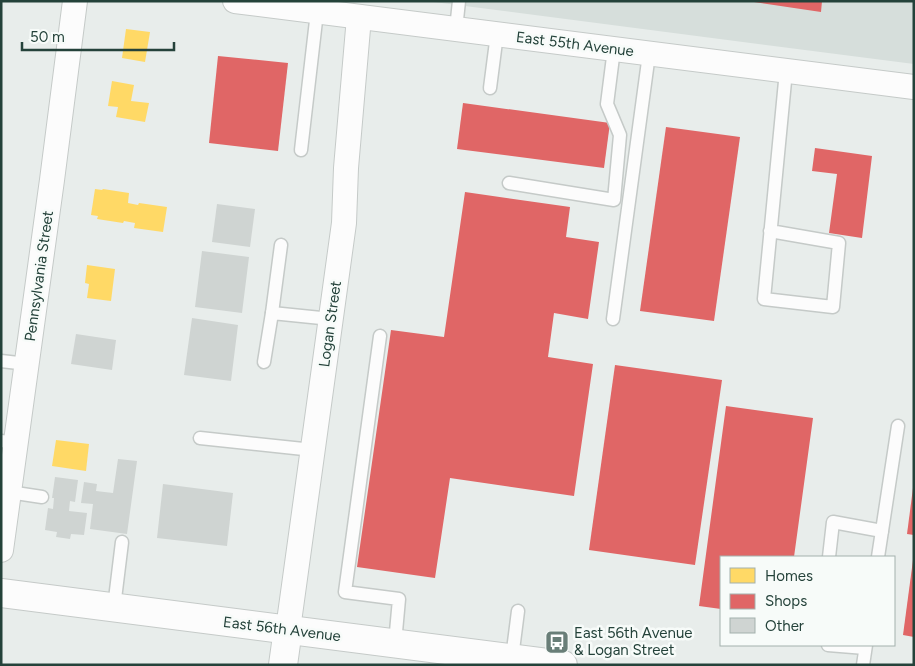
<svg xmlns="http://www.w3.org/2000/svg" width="915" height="666" font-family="Figtree,sans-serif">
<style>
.built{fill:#d6dedb}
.homes{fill:#ffd966}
.shops{fill:#e06666}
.building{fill:#cfd4d2}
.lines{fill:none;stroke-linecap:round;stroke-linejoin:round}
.service-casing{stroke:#c5cac8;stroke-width:15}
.minor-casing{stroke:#c5cac8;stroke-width:26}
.tertiary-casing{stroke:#c5cac8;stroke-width:30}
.service{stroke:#fcfcfc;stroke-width:12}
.minor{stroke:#fcfcfc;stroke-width:24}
.tertiary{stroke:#fcfcfc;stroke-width:28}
.labels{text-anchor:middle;stroke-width:5;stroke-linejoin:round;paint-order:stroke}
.street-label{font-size:15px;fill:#24423a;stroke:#f7fbf9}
.poi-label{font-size:15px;fill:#24423a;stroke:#f7fbf9;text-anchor:start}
</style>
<rect width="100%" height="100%" fill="#e8edeb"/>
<path class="built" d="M426,1H914V64Z"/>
<g class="homes">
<path d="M126,29L150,32L145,62L122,58Z"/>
<path d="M112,81L134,85L131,101L149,103L145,122L116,117L118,107L108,106Z"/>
<path d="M95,189L102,190L103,189L129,193L128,203L138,205L139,203L167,207L163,232L134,228L135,223L124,221L123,223L97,219L98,216L91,215Z"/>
<path d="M87,265L115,269L111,301L87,298L89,284L85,283Z"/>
<path d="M56,440L89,444L86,471L52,466Z"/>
</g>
<g class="shops">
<path d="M754,1H822L821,12L754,2Z"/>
<path d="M218,56L288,63L278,151L209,143Z"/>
<path d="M463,103L610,123L604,168L457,149Z"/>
<path d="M666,127L740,137L714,321L640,311Z"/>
<path d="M815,148L872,156L862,238L829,233L837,174L812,171Z"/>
<path d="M465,192L570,207L566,237L599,242L588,319L554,313L548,357L593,364L574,496L450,478L435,578L357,567L391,330L444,337Z"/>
<path d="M615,365L722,380L695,565L589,550Z"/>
<path d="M726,406L813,418L794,557H721V609L699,606Z"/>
<path d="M913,488H914V535L907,534Z"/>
<path d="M913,560H914V637L903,635Z"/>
</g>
<g class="building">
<path d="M217,204L255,209L250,247L212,242Z"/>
<path d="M202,251L249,257L242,313L195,307Z"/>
<path d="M192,318L238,325L231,381L184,375Z"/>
<path d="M76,334L116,340L112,370L71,364Z"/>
<path d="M118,459L137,461L127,534L90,529L93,504L81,503L84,482L97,484L96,491L113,493Z"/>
<path d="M55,477L78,480L75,502L70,501L69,511L87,513L84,535L71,534L70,539L56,537L57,532L45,530L48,508L53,509L54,498H52Z"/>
<path d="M163,484L233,493L227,546L157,538Z"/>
</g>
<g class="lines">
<g class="service-casing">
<g id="service">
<path d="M456,29L459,1"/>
<path d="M490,88L497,34"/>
<path d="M301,150L317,12"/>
<path d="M509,183L614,200L620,135L607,104L614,49"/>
<path d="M770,231L839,243L833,307L764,299L786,71"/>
<path d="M272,313L281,245"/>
<path d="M613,319L649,54"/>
<path d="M380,336L345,592L399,599L395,643"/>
<path d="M1,361L27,364"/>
<path d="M264,362L272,313L331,319"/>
<path d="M200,438L313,450"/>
<path d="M1,441L16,443"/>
<path d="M9,492L42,497"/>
<path d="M829,557L833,522L882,531"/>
<path d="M878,557L898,426"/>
<path d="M114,607L122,542"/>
<path d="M828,645L865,648"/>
<path d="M512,658L518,611"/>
<path d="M863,665L866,645"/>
</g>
</g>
<g class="minor-casing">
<g id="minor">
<path d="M235,1L914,87"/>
<path d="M1,550L52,180L75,1"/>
<path d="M288,629L344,223L346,168L359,17"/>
</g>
</g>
<g class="tertiary-casing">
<g id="tertiary">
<path d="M1,593L563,665"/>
<path d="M283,665L288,629"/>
</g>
</g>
<use href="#service" class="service"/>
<use href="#minor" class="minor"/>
<use href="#tertiary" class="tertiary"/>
</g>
<defs>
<g id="bus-square" transform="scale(1.25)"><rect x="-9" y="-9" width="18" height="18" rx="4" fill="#697e78" stroke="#f7fbf9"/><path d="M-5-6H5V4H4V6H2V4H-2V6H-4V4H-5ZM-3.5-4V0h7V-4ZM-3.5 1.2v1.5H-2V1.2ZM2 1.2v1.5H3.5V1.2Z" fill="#fff"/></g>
</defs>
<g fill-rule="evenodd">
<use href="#bus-square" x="557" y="642"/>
</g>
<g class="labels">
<g class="street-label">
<text transform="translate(575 44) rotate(7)" y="5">East 55th Avenue</text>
<text transform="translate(39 276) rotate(-82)" y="5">Pennsylvania Street</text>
<text transform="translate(330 324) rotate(-82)" y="5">Logan Street</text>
<text transform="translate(282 629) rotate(7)" y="5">East 56th Avenue</text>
</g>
<g class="poi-label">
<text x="574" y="638">East 56th Avenue<tspan x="574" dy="17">&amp; Logan Street</tspan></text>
</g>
</g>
<rect width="915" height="666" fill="none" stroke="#24423a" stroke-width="5"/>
<rect x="720" y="556" width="175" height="90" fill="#f7fbf9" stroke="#a3b1ad"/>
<rect x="730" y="568" width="25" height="15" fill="#ffd966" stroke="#a3b1ad"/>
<text x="765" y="581" font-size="15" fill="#24423a">Homes</text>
<rect x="730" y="594" width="25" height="15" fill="#e06666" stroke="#a3b1ad"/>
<text x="765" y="606" font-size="15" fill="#24423a">Shops</text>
<rect x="730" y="618" width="25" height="15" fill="#cfd4d2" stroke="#a3b1ad"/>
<text x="765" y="631" font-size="15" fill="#24423a">Other</text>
<path d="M22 42v8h152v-8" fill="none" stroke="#24423a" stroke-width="2.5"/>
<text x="30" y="42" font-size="15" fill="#24423a" stroke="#f7fbf9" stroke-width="4" paint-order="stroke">50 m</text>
</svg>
